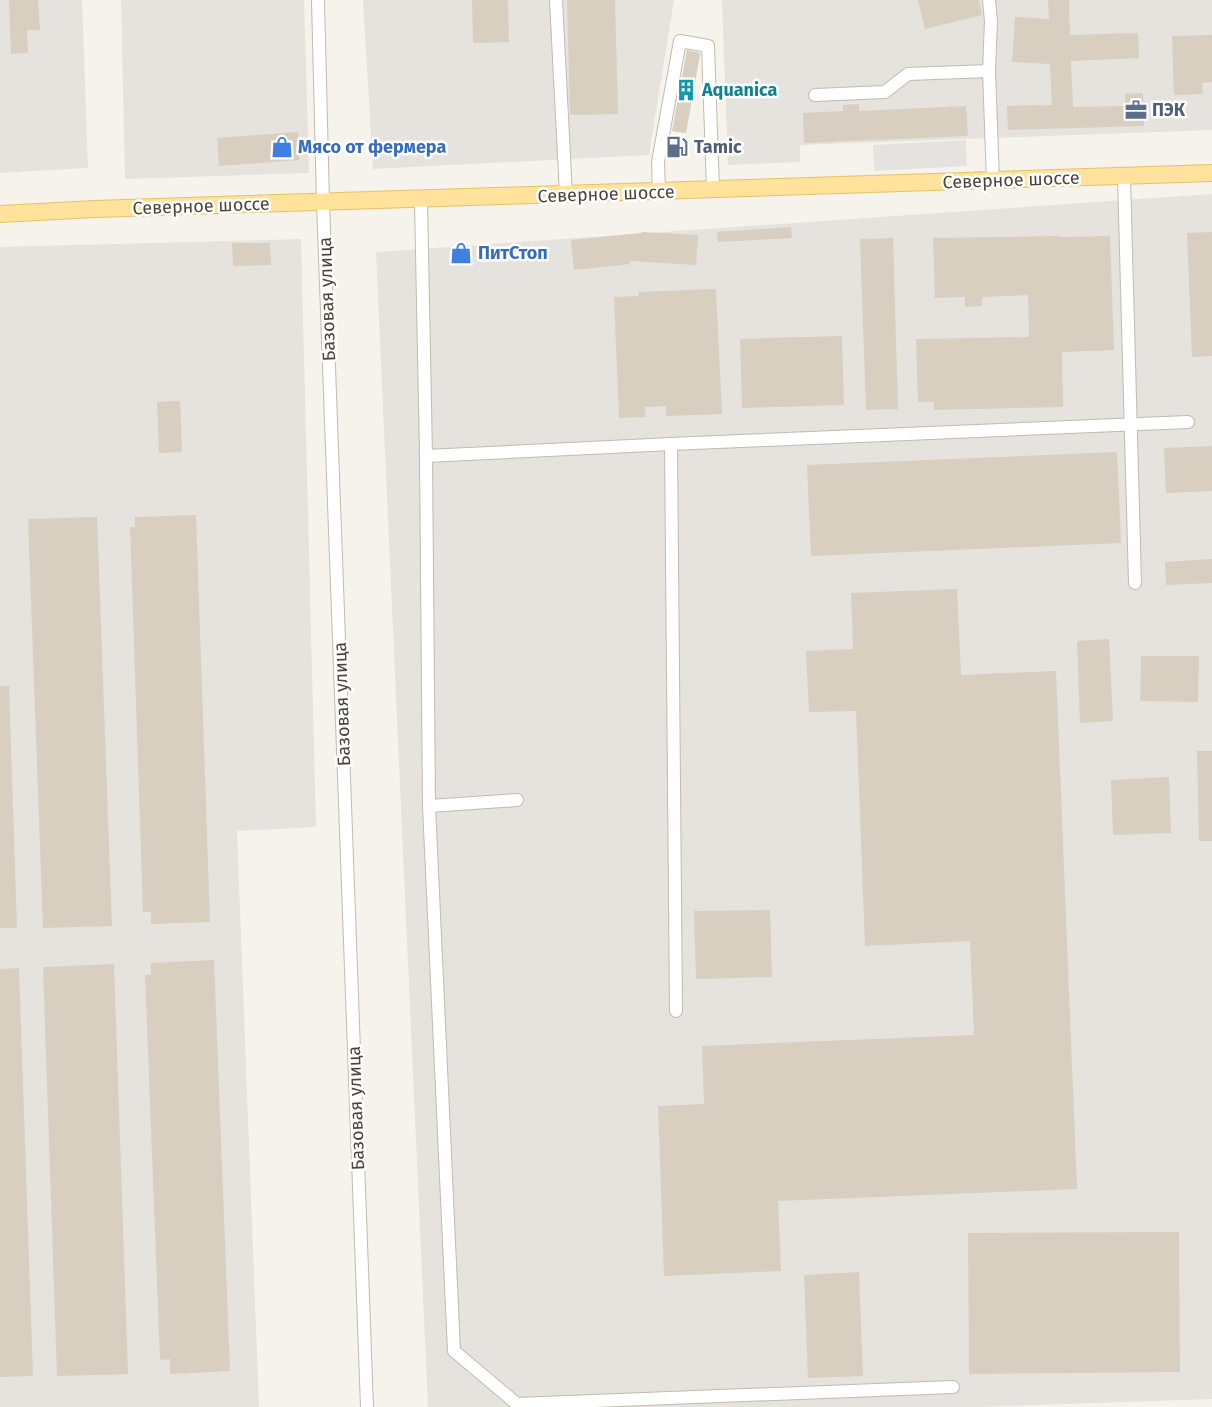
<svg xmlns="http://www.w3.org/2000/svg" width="1212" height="1407" font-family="'Fira Sans',sans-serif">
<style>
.industrial{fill:#e6e2dd}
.parking{fill:#e5e3e0}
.building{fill:#d8cfc1}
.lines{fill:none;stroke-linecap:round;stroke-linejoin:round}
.minor-casing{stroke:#c2bbae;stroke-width:14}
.major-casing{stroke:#e6c16a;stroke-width:18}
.minor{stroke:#fff;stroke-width:12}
.major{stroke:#ffe39c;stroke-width:16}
.labels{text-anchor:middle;stroke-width:5;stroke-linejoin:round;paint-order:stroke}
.culture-label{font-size:18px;font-weight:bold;fill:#0d838f;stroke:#fff;text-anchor:start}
.service-label{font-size:18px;font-weight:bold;fill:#4e5e75;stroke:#fff;text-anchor:start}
.shop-label{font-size:18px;font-weight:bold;fill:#366cbe;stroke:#fff;text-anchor:start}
.street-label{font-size:18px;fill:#4b4439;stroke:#fff}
</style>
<rect width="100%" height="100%" fill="#f6f3ec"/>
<g class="industrial">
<path d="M0,0H82L88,168L0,173Z"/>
<path d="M121,0H304L309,173L125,179Z"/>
<path d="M363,0H674L649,155L373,169Z"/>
<path d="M722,0H1212V130L800,145V162L728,165Z"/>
<path d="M1212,194V1399L977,1407H428L376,252Z"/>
<path d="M301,239L316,827L237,831L259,1407H0V247Z"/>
</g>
<path class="parking" d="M966,140L967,166L874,171L873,145Z"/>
<g class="building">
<path d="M9,0H38L40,30H27L28,53L11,54Z"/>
<path d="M472,0H508L509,42L473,43Z"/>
<path d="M567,0H615L618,114L570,115Z"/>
<path d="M918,0H979L982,15L925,29Z"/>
<path d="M1048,0H1069L1070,35L1138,33L1139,58L1071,61L1073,107L1125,106V94L1143,93L1144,126L1008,130L1007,106L1052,105L1050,64L1012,62L1015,17L1049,19Z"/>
<path d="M1212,35V82L1202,83L1203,94L1174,95L1172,36Z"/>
<path d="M687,50L700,53V55L686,133L672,131Z"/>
<path d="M859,104V111L966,106L968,136L804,143L803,113L843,111V105Z"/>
<path d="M298,132L299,160L219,166L217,138Z"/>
<path d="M791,227L792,238L718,242L717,232Z"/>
<path d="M642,232L698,235L696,265L630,261V264L574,270L571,240L641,233Z"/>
<path d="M1212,232V356L1192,357L1187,233Z"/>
<path d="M1059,236V237L1110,236L1114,350L1062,352L1063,407L934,410V402H918L916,339L1029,337L1028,295L982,297V306L965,307V297L935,298L933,238Z"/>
<path d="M893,238L898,409L866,410L860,239Z"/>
<path d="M232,243H270L271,265L233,266Z"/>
<path d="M716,289L722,414L666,416V406L645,407L646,417L619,418L614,297L639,296L638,292Z"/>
<path d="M842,336L844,405L742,408L740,339Z"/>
<path d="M180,401L182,452L159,453L157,402Z"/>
<path d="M1212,446V491L1166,493L1164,448Z"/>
<path d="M1117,452L1121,543L811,556L807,465Z"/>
<path d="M196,515L210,922L151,924V912H143L130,527H135V517Z"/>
<path d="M97,517L112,926L43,928L28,519Z"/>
<path d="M1212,559V583L1166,585L1165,562Z"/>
<path d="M957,589L961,675L1056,671L1077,1189L778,1201L781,1271L664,1276L658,1106L704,1104L702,1046L974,1035L970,941L865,946L856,711L809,712L806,651L853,649L851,593Z"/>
<path d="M1109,639L1113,721L1080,723L1077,641Z"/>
<path d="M1141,656H1199L1198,702L1140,701Z"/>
<path d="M0,686H9L17,928H0Z"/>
<path d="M1197,751H1212V841H1199Z"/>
<path d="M1169,777L1171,833L1113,835L1111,780Z"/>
<path d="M770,910L772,977L696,979L694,911Z"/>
<path d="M214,960L230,1371L170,1374V1359L160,1360L145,975H151V963Z"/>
<path d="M114,964L128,1374L57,1376L43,967Z"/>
<path d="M19,968L33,1376L0,1377V969Z"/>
<path d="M1179,1232L1180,1372L969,1374L968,1233Z"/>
<path d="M859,1272L863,1376L808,1378L804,1275Z"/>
</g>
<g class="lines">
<g class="minor-casing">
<g id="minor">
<path d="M318,0L323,202L367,1407"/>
<path d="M556,0L566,195"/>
<path d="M989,71L991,21L989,0"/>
<path d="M815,95L885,92L908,74L989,71L993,181"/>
<path d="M1124,177L1135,583"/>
<path d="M659,192L658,162L680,41L708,46L713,190"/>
<path d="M421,200L426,456L429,806L454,1351L517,1404L953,1387"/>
<path d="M671,444L676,1011"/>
<path d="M426,456L671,444L1188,422"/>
<path d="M429,806L517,800"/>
</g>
</g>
<g class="major-casing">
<path id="major" d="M0,214L95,209L1212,173"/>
</g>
<use href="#minor" class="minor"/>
<use href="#major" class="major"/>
</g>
<defs>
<g id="building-bare" transform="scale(1.725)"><path d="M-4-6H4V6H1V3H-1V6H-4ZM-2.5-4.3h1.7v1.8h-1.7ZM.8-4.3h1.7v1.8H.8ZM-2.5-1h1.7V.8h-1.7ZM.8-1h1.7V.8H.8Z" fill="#0f9aa8" stroke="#fff" stroke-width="2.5" paint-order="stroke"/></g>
<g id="office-bare" transform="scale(1.725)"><path d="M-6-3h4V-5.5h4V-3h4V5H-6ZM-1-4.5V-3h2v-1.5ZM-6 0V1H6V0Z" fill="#5c6f8a" stroke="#fff" stroke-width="2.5" paint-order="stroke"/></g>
<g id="shop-bare" transform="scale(1.725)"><path d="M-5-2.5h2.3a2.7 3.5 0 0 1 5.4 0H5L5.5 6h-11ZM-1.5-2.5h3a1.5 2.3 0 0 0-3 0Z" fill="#3f7fe0" stroke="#fff" stroke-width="2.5" paint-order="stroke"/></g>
<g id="fuel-bare" transform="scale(1.725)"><path d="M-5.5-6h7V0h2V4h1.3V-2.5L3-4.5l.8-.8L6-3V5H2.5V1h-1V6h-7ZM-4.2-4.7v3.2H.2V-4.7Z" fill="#5c6f8a" stroke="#fff" stroke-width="2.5" paint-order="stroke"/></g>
</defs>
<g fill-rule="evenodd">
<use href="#building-bare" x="686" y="90"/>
<use href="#office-bare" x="1136" y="110"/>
<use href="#shop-bare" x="282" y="147"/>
<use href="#fuel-bare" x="677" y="147"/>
<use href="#shop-bare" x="461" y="253"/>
</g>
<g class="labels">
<g class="culture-label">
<text x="702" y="96">Aquanica</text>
</g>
<g class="service-label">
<text x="1152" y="116">ПЭК</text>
<text x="694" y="153">Tamic</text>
</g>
<g class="shop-label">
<text x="298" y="153">Мясо от фермера</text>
<text x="478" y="259">ПитСтоп</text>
</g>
<g class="street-label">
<text transform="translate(1011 180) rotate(-2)" y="6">Северное шоссе</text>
<text transform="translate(606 194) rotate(-2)" y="6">Северное шоссе</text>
<text transform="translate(201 206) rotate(-2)" y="6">Северное шоссе</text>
<text transform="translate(327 299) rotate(-92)" y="6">Базовая улица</text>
<text transform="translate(342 704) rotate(-92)" y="6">Базовая улица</text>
<text transform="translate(356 1108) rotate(-92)" y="6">Базовая улица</text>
</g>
</g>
</svg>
